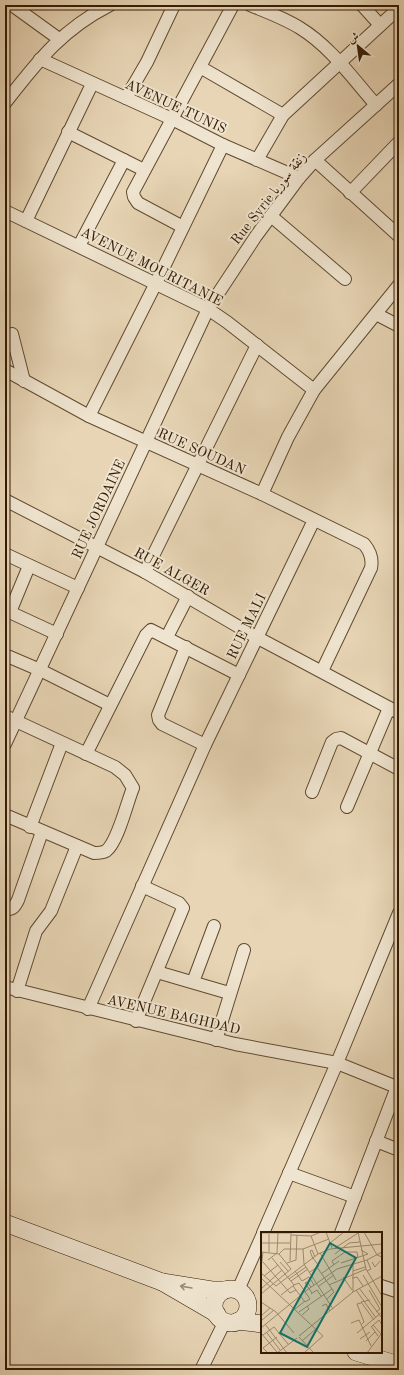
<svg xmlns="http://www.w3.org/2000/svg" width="404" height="1375" font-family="'Old Standard TT',Amiri,serif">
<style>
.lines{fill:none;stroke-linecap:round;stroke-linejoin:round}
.minor-casing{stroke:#614a30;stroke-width:14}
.secondary-casing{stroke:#341b04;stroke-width:18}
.minor{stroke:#efe4cf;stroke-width:12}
.secondary{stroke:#efe4cf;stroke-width:17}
.oneway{stroke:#9b8a74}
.labels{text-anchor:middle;stroke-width:4;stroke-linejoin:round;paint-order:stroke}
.street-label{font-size:14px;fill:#341b04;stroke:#efe4cf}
.inset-road{fill:none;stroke:#9f8b6e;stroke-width:1}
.view{fill:#0f766e;fill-opacity:0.15;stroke:#0f766e;stroke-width:2}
.inset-edge{fill:none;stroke:#341b04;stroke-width:2}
</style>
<rect width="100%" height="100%" fill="#e7d5b5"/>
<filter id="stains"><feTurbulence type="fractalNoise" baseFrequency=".005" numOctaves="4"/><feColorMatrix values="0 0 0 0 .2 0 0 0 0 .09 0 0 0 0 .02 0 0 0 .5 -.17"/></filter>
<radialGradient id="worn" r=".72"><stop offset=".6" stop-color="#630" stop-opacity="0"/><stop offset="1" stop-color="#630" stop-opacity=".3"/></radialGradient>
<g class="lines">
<g class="minor-casing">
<g id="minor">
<path d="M12,5L59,39"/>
<path d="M250,5C267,12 284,18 300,28C331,47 353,79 376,105"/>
<path d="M362,5L380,25"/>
<path d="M40,59L172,119L223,145L299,178"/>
<path d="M200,67L283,115"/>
<path d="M126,98L147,62L174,5"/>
<path d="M5,103C38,61 61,30 110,5"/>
<path d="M68,132L144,170"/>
<path d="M257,160L283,115L399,8"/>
<path d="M315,160L399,236"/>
<path d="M350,193L399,142"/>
<path d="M5,211L208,309L227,322L314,390"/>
<path d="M271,216L345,279"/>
<path d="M26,221L92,84"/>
<path d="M183,227L138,203L134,197L133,192L233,5"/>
<path d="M79,246L124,160"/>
<path d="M376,314L399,326"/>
<path d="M12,334L24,381"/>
<path d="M5,370L89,416L262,494L364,544C370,551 373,558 371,568L322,671"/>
<path d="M89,416L156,283L223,145"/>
<path d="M262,494L288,437L314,390L399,285"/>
<path d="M5,500L145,572L258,638L399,713"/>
<path d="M5,554L78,588"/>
<path d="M145,572L257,345"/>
<path d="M5,610L57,634"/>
<path d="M10,612L29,566"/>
<path d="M167,637L188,596"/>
<path d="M186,647L158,715L159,720L162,724L205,745"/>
<path d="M5,655L40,670L110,705"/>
<path d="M5,716L115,767L125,775L133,788C127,802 118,842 106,851C102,853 98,853 94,853L5,815"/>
<path d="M5,744L208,309L256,236L299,178L315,160L399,84"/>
<path d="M86,754L146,635L151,630L239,675"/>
<path d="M312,792L332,742L336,739L341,738L399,769"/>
<path d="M347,807L389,708"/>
<path d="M30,827L62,743"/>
<path d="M5,909C13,910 15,906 18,900L42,832"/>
<path d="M157,972L229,993"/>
<path d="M193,982L214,926"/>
<path d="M5,987L235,1044L337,1063L399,1088"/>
<path d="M17,991L36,931L51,911L77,846"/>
<path d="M88,1009L205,745L314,520"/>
<path d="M136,1021L183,908L179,903L142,886"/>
<path d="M216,1040L244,950"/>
<path d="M376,1141L399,1150"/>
<path d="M289,1173L355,1197"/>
<path d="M263,1233L337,1063L399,913"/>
<path d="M341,1233L397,1087"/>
<path d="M381,1286L399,1292"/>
<path d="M238,1290L262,1236"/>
<path d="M201,1370L225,1321"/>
</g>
</g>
<g class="secondary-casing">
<g id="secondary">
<path d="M5,1223L162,1282"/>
<circle cx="231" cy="1306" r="17"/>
<path d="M217,1314L162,1282L212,1290H225"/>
<path d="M238,1321L262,1324"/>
<path d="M356,1352L399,1365"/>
</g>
</g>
<use href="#minor" class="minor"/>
<use href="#secondary" class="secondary"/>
</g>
<defs><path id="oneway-shaft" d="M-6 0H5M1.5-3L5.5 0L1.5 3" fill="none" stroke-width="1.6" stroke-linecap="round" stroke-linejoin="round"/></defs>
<use class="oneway" href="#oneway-shaft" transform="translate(186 1287) rotate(-170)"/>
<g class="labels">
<g class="street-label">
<text transform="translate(176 106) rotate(25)" y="5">AVENUE TUNIS</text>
<text transform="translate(268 198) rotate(-52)" y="5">Rue Syrie زنقة سوريا</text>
<text transform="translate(152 266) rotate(27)" y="5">AVENUE MOURITANIE</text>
<text transform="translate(202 451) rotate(24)" y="5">RUE SOUDAN</text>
<text transform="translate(98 509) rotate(-65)" y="5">RUE JORDAINE</text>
<text transform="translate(172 571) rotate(29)" y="5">RUE ALGER</text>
<text transform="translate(246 626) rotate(-64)" y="5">RUE MALI</text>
<text transform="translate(174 1014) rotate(13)" y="5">AVENUE BAGHDAD</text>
</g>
</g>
<g transform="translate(261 1232)">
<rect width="121" height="121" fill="#e7d5b5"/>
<path class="inset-road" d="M65,0L71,16M97,0L105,37L121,64M103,0L116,23L121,25M0,1H31M8,2V20M30,3L50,4L60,0M50,4L57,22M0,11H29M69,11L83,0M74,16L97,1M42,17L43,32L72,77M0,20L18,22L23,17H42L68,7M59,21L75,48M18,22L30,37M74,22L88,11L99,10M11,26L33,53L38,51L49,67L44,70L32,54M52,27L49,19L51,18L54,25M7,28L16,21L17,1M29,29L30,2M2,30L29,61L35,58M19,30L27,39M111,30L114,35L119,29M26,31L35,28L36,3M80,31L107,22L100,18M73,33L71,29L84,20H96L97,26M56,35L73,60L66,67M0,37L2,20M34,39L41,49L48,45L53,53M92,39L104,35M106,39L110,37L106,28M49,40L58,34L52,26M0,41L15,54L57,22L69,17L121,12M60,42L78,29M102,43L121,75M3,44L17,33M82,45L91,58M0,46L62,104L44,120M91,46L96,45L102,54M28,47L45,35M30,49L47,37M68,53L105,37M58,54L73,43M50,55L46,50L44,51L51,61M98,56L121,86M0,57L21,38M95,58L115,86M108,58L119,77L115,80M92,60V31M0,62L30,37M50,62L56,58L60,64M20,63L33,53M39,63L76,37L106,28L121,20M109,68L100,70L113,88M0,70L15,80L33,101M100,71L96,72L103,90L101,92M61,74L65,72L69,79M34,77L44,69M38,80L71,57M41,83L48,77L46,74M0,84L9,76M1,88L13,78M90,91L98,88L110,114M4,92L26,121M112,93L120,102M110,94L117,104M110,95L118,88L121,93M0,96L39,64M0,101L16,120M6,101L19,118M96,101L121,80M2,103L13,95L27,112M38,104L92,60L121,44M38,105L53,121M99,107L109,100M41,109L56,96M105,109L114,100M7,121L2,116L16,105M16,121L36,106M106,121L121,101"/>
<path class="view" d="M69,11L95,26L46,115L19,101Z"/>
<rect width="121" height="121" class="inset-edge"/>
</g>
<rect width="404" height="1375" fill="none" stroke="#e7d5b5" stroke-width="20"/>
<rect x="6" y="6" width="392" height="1363" fill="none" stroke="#341b04" stroke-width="2"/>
<rect x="10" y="10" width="384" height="1355" fill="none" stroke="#341b04"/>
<g transform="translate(358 46) rotate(331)" stroke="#efe4cf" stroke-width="3" paint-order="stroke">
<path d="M0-3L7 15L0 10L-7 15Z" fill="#341b04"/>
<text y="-6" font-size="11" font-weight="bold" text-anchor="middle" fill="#341b04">ش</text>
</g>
<rect width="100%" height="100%" filter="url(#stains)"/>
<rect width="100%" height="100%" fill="url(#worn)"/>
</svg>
